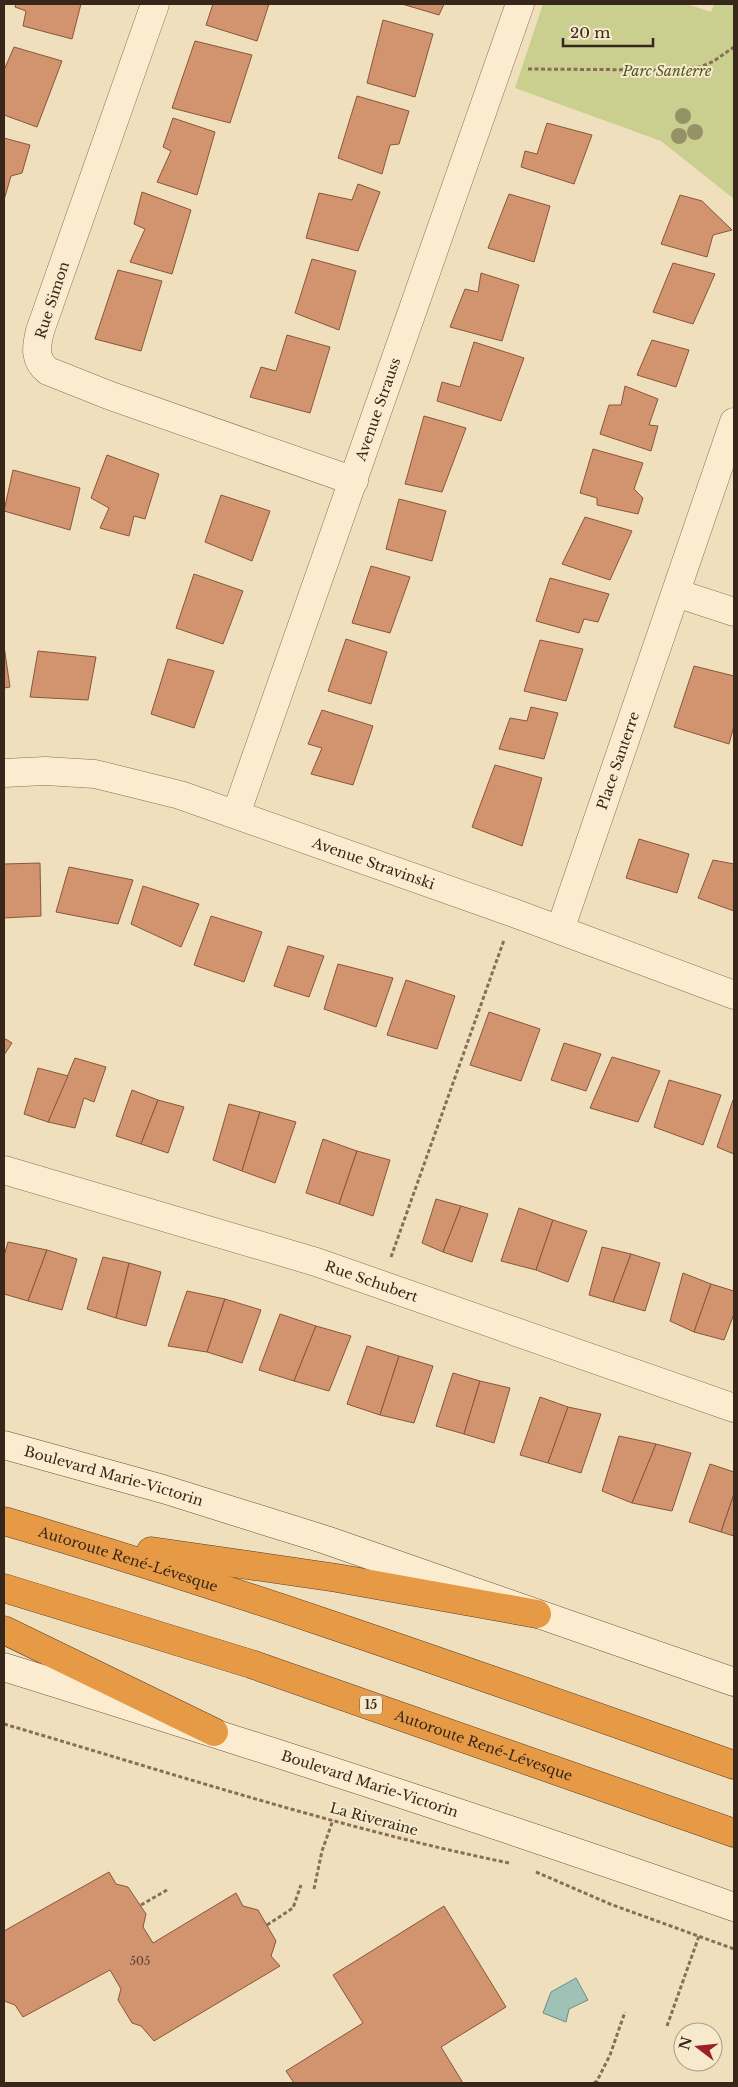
<svg xmlns="http://www.w3.org/2000/svg" width="738" height="2087" font-family="'Libre Baskerville',serif">
<style>
.green{fill:#cacf90}
.water{fill:#a0c1b6;stroke:#678f84}
.building{fill:#d1946f;stroke:#8a5639}
.lines{fill:none;stroke-linecap:round;stroke-linejoin:round}
.minor-casing{stroke:#896e55;stroke-width:29}
.secondary-casing{stroke:#6b4f38;stroke-width:29}
.motorway-casing{stroke:#563d2a;stroke-width:29}
.path{stroke:#896e55;stroke-width:3;stroke-dasharray:4 2.5;stroke-linecap:butt}
.minor{stroke:#fbecd0;stroke-width:28}
.secondary{stroke:#fbecd0;stroke-width:28}
.motorway{stroke:#e79a45;stroke-width:28}
.tree{fill:#959366}
.labels{text-anchor:middle;stroke-width:4;stroke-linejoin:round;paint-order:stroke}
.number-label{font-size:11px;fill:#5e422f}
.shield{fill:#f7e9cc;stroke:#71614f;stroke-width:1}
.shield-label{font-size:12px;font-weight:bold;fill:#37271a}
.park-label{font-size:14px;font-style:italic;fill:#4a5520;stroke:#f7e9cc}
.street-label{font-size:14px;fill:#37271a;stroke:#f7e9cc}
</style>
<rect width="100%" height="100%" fill="#f0dfbc"/>
<path class="green" d="M543,4H687L711,12L714,4H734V199L661,141L515,88Z"/>
<path class="water" d="M576,1978L588,2000L569,2009L566,2022L543,2013L551,1992Z"/>
<g class="building">
<path d="M16,4H81L72,39L23,26L26,11L15,7Z"/>
<path d="M213,4H269L257,41L206,25Z"/>
<path d="M402,4H444L439,15Z"/>
<path d="M383,20L433,34L415,97L367,83Z"/>
<path d="M195,41L252,55L230,123L172,108Z"/>
<path d="M14,47L62,61L37,127L4,115V70Z"/>
<path d="M357,96L409,111L399,144L390,145L382,174L338,158Z"/>
<path d="M173,118L215,132L197,195L157,182L171,151L163,147Z"/>
<path d="M547,123L592,135L574,184L521,167L525,151L537,154Z"/>
<path d="M4,138L30,145L22,173L11,176L4,200Z"/>
<path d="M358,184L380,192L358,251L306,238L319,193L352,200Z"/>
<path d="M142,192L191,210L172,274L130,262L145,229L134,224Z"/>
<path d="M509,194L550,206L534,262L488,248Z"/>
<path d="M680,195L702,201L732,230L713,235L707,257L661,244Z"/>
<path d="M312,259L356,271L339,330L295,313Z"/>
<path d="M673,263L715,274L693,324L653,312Z"/>
<path d="M118,270L162,281L141,351L95,339Z"/>
<path d="M481,273L519,285L502,341L450,327L465,289L478,292Z"/>
<path d="M287,335L330,347L310,413L250,397L261,367L276,371Z"/>
<path d="M652,340L689,350L676,387L637,375Z"/>
<path d="M474,342L524,358L501,421L437,401L442,382L460,387Z"/>
<path d="M625,386L658,399L649,425L658,426L651,451L600,434L609,405H621Z"/>
<path d="M424,416L466,428L442,492L405,484Z"/>
<path d="M593,449L643,463L634,489L643,498L638,514L597,505V498L580,493Z"/>
<path d="M107,455L159,474L145,519L134,516L129,536L100,528L109,508L91,498Z"/>
<path d="M13,470L80,488L70,530L4,511Z"/>
<path d="M221,495L270,511L252,561L205,542Z"/>
<path d="M399,499L446,511L432,561L386,549Z"/>
<path d="M585,517L632,531L610,580L562,564Z"/>
<path d="M371,566L410,577L390,633L352,623Z"/>
<path d="M194,574L243,591L223,644L176,628Z"/>
<path d="M550,578L609,594L598,622L584,619L579,633L536,621Z"/>
<path d="M346,639L387,652L371,704L328,691Z"/>
<path d="M540,640L583,649L566,701L524,691Z"/>
<path d="M4,646L10,687L4,688Z"/>
<path d="M38,651L96,657L88,700L30,697Z"/>
<path d="M168,659L214,671L194,728L151,714Z"/>
<path d="M694,666L734,676V726L729,744L674,727Z"/>
<path d="M531,707L558,713L544,759L499,749L510,718L527,721Z"/>
<path d="M322,710L373,726L353,785L311,774L322,748L308,744Z"/>
<path d="M495,765L542,778L522,846L472,827Z"/>
<path d="M639,839L689,854L677,893L626,878Z"/>
<path d="M713,860L734,864V911L698,898Z"/>
<path d="M40,863L41,916L4,918V864Z"/>
<path d="M69,867L133,880L118,924L56,912Z"/>
<path d="M143,886L199,904L181,947L131,924Z"/>
<path d="M211,916L262,932L244,982L194,965Z"/>
<path d="M288,946L324,956L309,997L274,986Z"/>
<path d="M338,964L393,978L376,1027L324,1009Z"/>
<path d="M406,980L455,996L437,1049L387,1035Z"/>
<path d="M489,1012L540,1029L521,1081L470,1065Z"/>
<path d="M4,1038L12,1043L4,1055Z"/>
<path d="M564,1043L601,1054L586,1091L551,1080Z"/>
<path d="M612,1057L660,1071L638,1122L590,1108Z"/>
<path d="M75,1058L106,1067L94,1102L84,1098L75,1128L48,1122Z"/>
<path d="M38,1068L68,1076L48,1122L24,1114Z"/>
<path d="M669,1080L721,1095L703,1145L654,1127Z"/>
<path d="M132,1090L158,1100L141,1144L116,1136Z"/>
<path d="M158,1100L184,1107L168,1153L141,1144Z"/>
<path d="M733,1100H734V1154L717,1147Z"/>
<path d="M229,1104L260,1112L242,1171L213,1160Z"/>
<path d="M260,1112L296,1122L275,1183L242,1171Z"/>
<path d="M323,1139L357,1151L339,1204L306,1193Z"/>
<path d="M357,1151L390,1160L373,1216L339,1204Z"/>
<path d="M436,1199L461,1206L443,1252L422,1243Z"/>
<path d="M461,1206L488,1214L472,1262L443,1252Z"/>
<path d="M519,1208L553,1220L536,1270L501,1261Z"/>
<path d="M553,1220L587,1231L568,1282L536,1270Z"/>
<path d="M8,1242L47,1250L28,1301L4,1294V1256Z"/>
<path d="M602,1247L631,1254L613,1302L589,1295Z"/>
<path d="M47,1250L77,1259L62,1310L28,1301Z"/>
<path d="M631,1254L660,1263L645,1311L613,1302Z"/>
<path d="M103,1257L129,1263L116,1318L87,1309Z"/>
<path d="M129,1263L161,1272L146,1326L116,1318Z"/>
<path d="M683,1273L711,1284L694,1332L670,1321Z"/>
<path d="M711,1284L734,1291V1314L724,1340L694,1332Z"/>
<path d="M187,1291L225,1299L207,1352L168,1346Z"/>
<path d="M225,1299L261,1310L242,1363L207,1352Z"/>
<path d="M280,1314L316,1326L294,1381L259,1370Z"/>
<path d="M316,1326L351,1336L329,1391L294,1381Z"/>
<path d="M367,1346L399,1356L380,1415L347,1404Z"/>
<path d="M399,1356L433,1366L414,1423L380,1415Z"/>
<path d="M453,1373L480,1381L464,1434L436,1426Z"/>
<path d="M480,1381L510,1388L494,1443L464,1434Z"/>
<path d="M540,1397L568,1407L548,1463L520,1455Z"/>
<path d="M568,1407L601,1414L581,1473L548,1463Z"/>
<path d="M619,1436L656,1444L632,1503L602,1491Z"/>
<path d="M656,1444L691,1453L672,1511L632,1503Z"/>
<path d="M710,1464L734,1472V1494L721,1532L689,1522Z"/>
<path d="M734,1494V1536L721,1532Z"/>
<path d="M109,1872L116,1884L128,1887L146,1914L143,1927L153,1943L236,1893L243,1906L258,1910L276,1941L271,1956L280,1966L154,2041L141,2026L132,2023L118,2000L121,1989L110,1970L23,2017L15,2005L4,2001V1931Z"/>
<path d="M444,1906L506,2007L441,2047L463,2083H294L286,2071L363,2023L333,1975Z"/>
</g>
<g class="lines">
<g class="minor-casing">
<g id="minor">
<path d="M155,4L40,331C36,347 34,360 48,371L111,396L354,481"/>
<path d="M676,593L734,612"/>
<path id="s1" d="M4,773L45,771L95,774L180,795L514,913L734,995"/>
<path id="s2" d="M236,814L520,4"/>
<path id="s3" d="M560,930L734,422"/>
<path id="s4" d="M4,1170L316,1262L734,1408"/>
</g>
</g>
<g class="secondary-casing">
<g id="secondary">
<path id="s5" d="M4,1445L163,1489L326,1540L734,1682"/>
<path id="s6" d="M4,1667C248,1743 493,1822 734,1907"/>
</g>
</g>
<g class="motorway-casing">
<g id="motorway">
<path id="s7" d="M4,1521C250,1593 492,1680 734,1765"/>
<path d="M151,1551L337,1578L537,1614"/>
<path id="s8" d="M4,1588L251,1664L734,1833"/>
<path d="M4,1630L214,1732"/>
</g>
</g>
<g class="path">
<path d="M528,69L662,70L700,67L714,61L734,47"/>
<path d="M391,1257L504,940"/>
<path d="M4,1724C171,1773 338,1828 509,1863"/>
<path d="M536,1872L610,1904L734,1949"/>
<path d="M314,1889L322,1851L333,1820"/>
<path d="M141,1905L167,1890"/>
<path d="M267,1925L293,1908L301,1885"/>
<path d="M667,2026L699,1936"/>
<path d="M594,2083L597,2081L610,2055L625,2012"/>
</g>
<use href="#minor" class="minor"/>
<use href="#secondary" class="secondary"/>
<use href="#motorway" class="motorway"/>
</g>
<g class="tree">
<circle cx="683" cy="116" r="8"/>
<circle cx="695" cy="132" r="8"/>
<circle cx="679" cy="136" r="8"/>
</g>
<g class="labels">
<g class="number-label">
<text x="140" y="1965">505</text>
</g>
<rect class="shield" x="360" y="1695.5" width="22" height="19" rx="4"/>
<g class="shield-label">
<text x="371" y="1709">15</text>
</g>
<g class="park-label">
<text x="667" y="76">Parc Santerre</text>
</g>
<g class="street-label">
<text transform="translate(52 300) rotate(-72)" y="5">Rue Simon</text>
<text dy="5" stroke="none"><textPath href="#s2" startOffset="429">Avenue Strauss</textPath></text>
<text dy="5" stroke="none"><textPath href="#s3" startOffset="179">Place Santerre</textPath></text>
<text dy="5" stroke="none"><textPath href="#s1" startOffset="384">Avenue Stravinski</textPath></text>
<text dy="5" stroke="none"><textPath href="#s4" startOffset="384">Rue Schubert</textPath></text>
<text dy="5" stroke="none"><textPath href="#s5" startOffset="114">Boulevard Marie-Victorin</textPath></text>
<text dy="5" stroke="none"><textPath href="#s7" startOffset="130">Autoroute René-Lévesque</textPath></text>
<text dy="5" stroke="none"><textPath href="#s8" startOffset="505">Autoroute René-Lévesque</textPath></text>
<text dy="5" stroke="none"><textPath href="#s6" startOffset="384">Boulevard Marie-Victorin</textPath></text>
<text transform="translate(374 1819) rotate(15)" y="5">La Riveraine</text>
</g>
</g>
<rect width="738" height="2087" fill="none" stroke="#37271a" stroke-width="10"/>
<g transform="translate(698 2047) rotate(286)"><circle r="24" fill="#f7e9cc" stroke="#aa9b85"/>
<path d="M0-4L9 19L0 12L-9 19Z" fill="#9c2126"/>
<text y="-8" font-size="14" font-weight="bold" text-anchor="middle" fill="#37271a">N</text>
</g>
<path d="M563 38v8h90v-8" fill="none" stroke="#37271a" stroke-width="2.5"/>
<text x="570" y="38" font-size="15" fill="#37271a" stroke="#f7e9cc" stroke-width="4" paint-order="stroke">20 m</text>
</svg>
